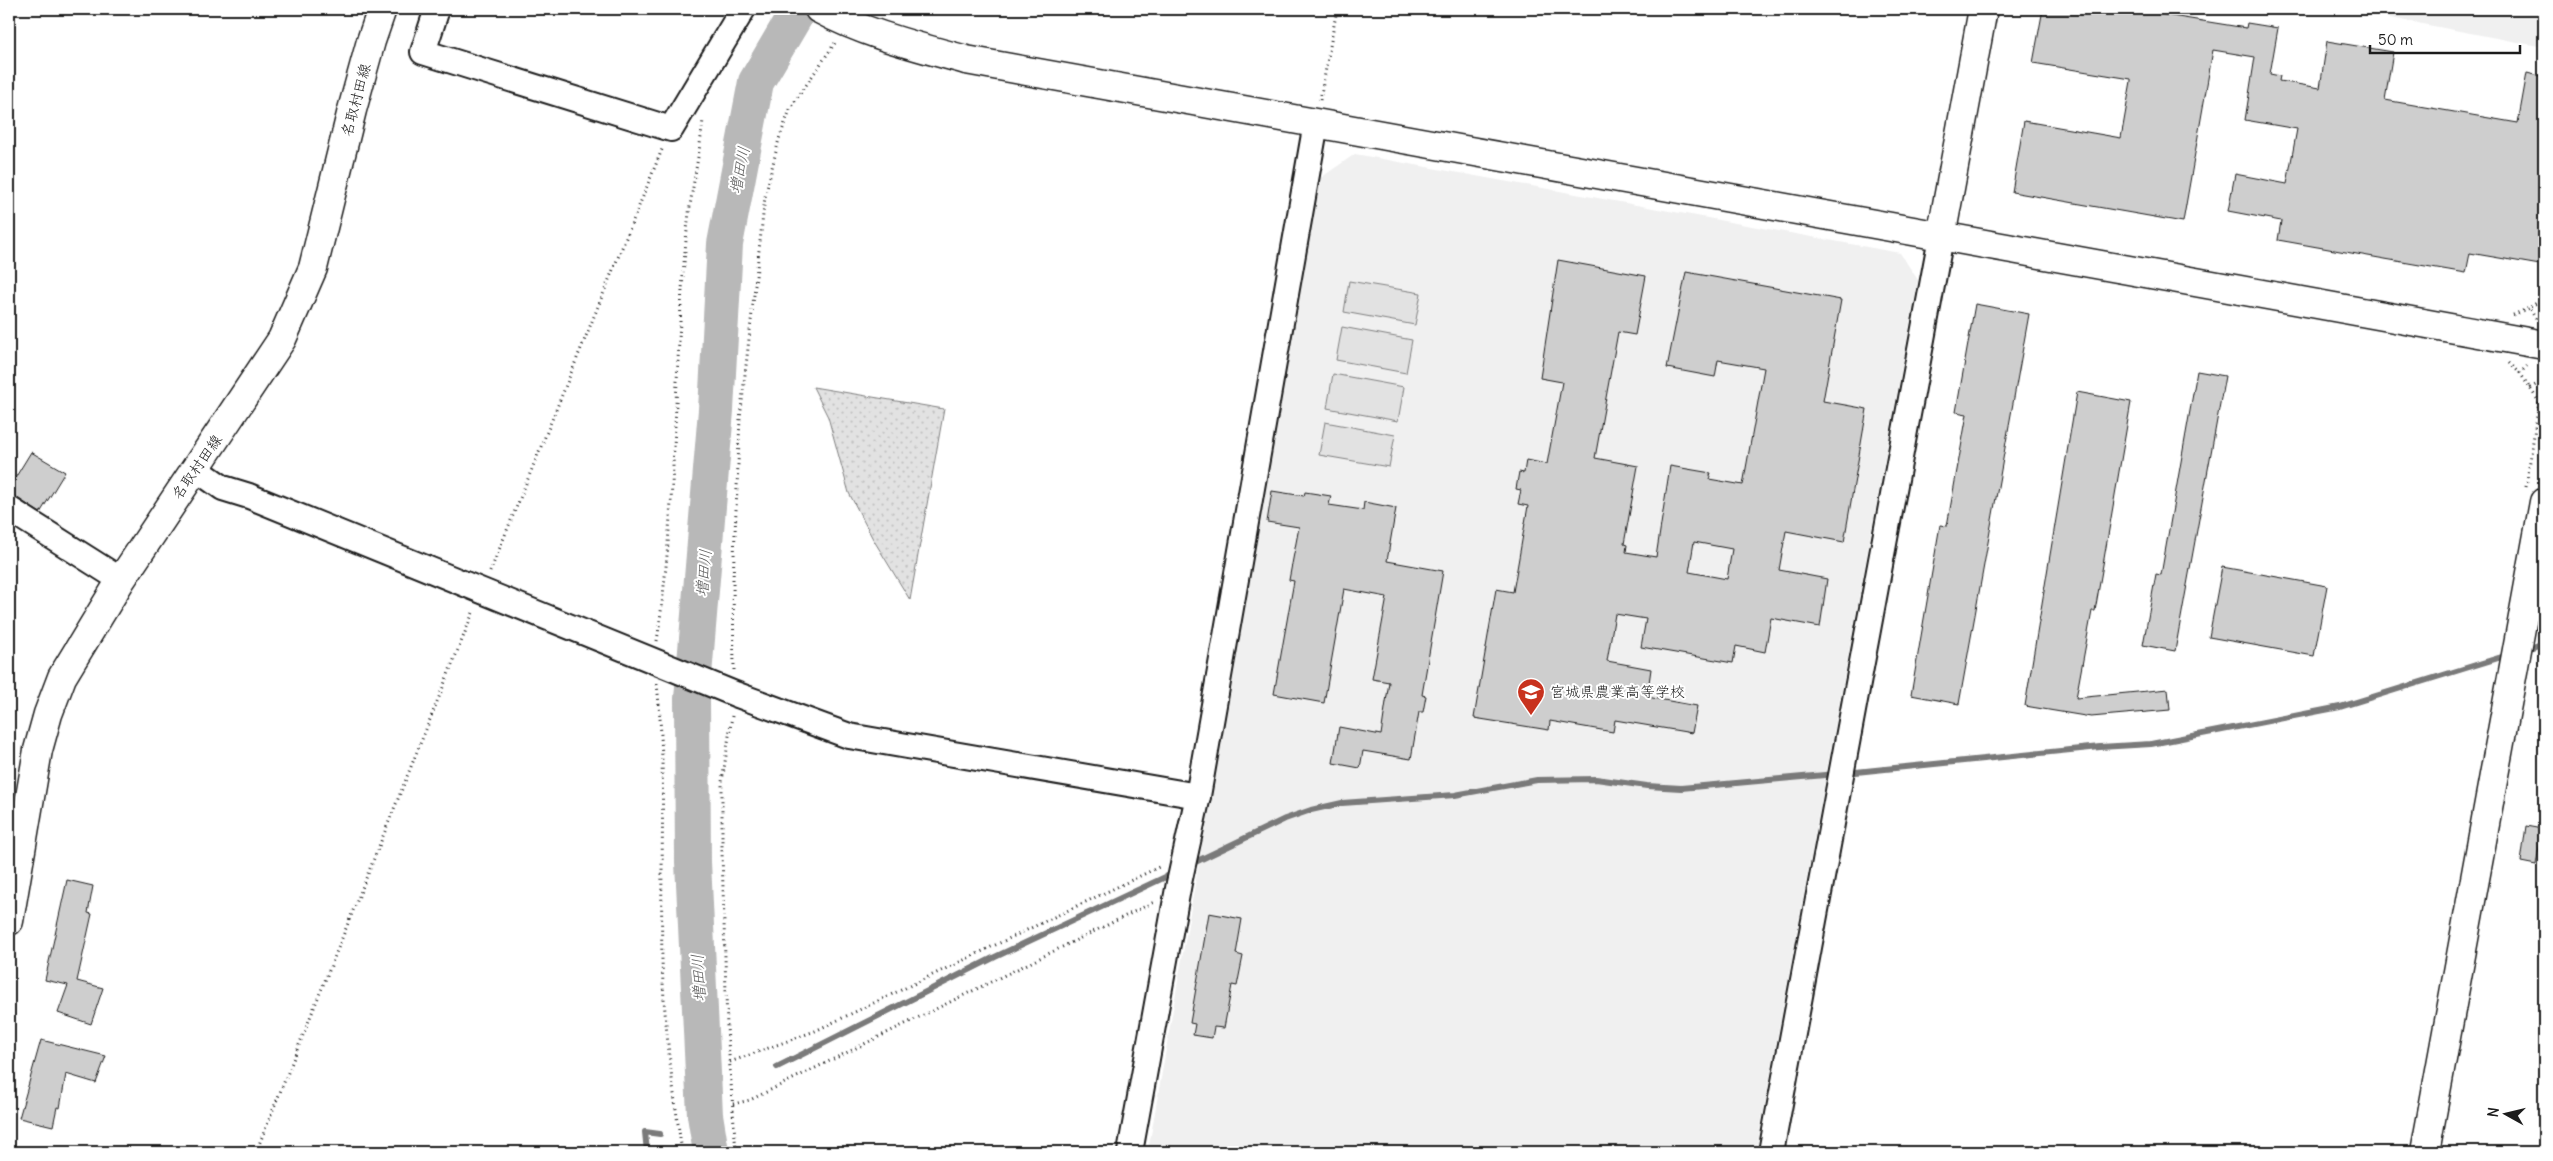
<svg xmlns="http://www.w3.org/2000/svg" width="2553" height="1161" font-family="Delius,'Klee One',sans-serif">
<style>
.built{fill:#f0f0f0}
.grass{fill:url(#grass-dots);stroke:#7f7f7f}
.pitch{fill:#e2e2e2;stroke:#7f7f7f}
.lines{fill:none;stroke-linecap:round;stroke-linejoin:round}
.stream{stroke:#7a7a7a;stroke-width:6}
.river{stroke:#b8b8b8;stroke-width:36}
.building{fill:#cecece;stroke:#1c1c1c;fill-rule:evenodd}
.minor-casing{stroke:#1c1c1c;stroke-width:28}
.tertiary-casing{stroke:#1c1c1c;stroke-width:31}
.secondary-casing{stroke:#1c1c1c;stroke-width:31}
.path{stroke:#1c1c1c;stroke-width:3;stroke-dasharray:1 4;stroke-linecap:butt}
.minor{stroke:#fff;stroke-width:24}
.tertiary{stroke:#fff;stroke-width:28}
.secondary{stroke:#fff;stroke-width:28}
.labels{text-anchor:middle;stroke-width:4;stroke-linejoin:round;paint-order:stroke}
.street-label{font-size:15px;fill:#1c1c1c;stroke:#fff}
.poi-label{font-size:15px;fill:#1c1c1c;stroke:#fff;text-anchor:start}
.water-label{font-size:16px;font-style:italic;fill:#5a5a5a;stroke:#fff}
</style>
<defs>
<pattern id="grass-dots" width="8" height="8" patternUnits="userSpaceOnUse" patternTransform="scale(1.25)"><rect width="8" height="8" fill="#e2e2e2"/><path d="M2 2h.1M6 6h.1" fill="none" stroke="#c1c1c1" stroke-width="1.8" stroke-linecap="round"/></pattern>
</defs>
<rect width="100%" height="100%" fill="#fff"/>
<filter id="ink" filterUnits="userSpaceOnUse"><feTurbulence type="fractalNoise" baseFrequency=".02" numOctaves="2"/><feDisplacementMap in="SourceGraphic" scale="10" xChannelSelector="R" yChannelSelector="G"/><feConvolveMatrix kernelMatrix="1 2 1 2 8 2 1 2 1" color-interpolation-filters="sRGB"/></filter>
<g filter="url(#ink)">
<g class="built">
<path d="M2343,9H2544V47Z"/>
<path d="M1355,154L1900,253L1918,280L1756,1152H1148L1319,179Z"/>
</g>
<path class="grass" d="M813,387L944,409L910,600L873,539L849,493L828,417Z"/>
<g class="pitch">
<path d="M1349,281L1421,293L1415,325L1344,312Z"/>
<path d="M1342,327L1412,340L1406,373L1336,360Z"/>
<path d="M1333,374L1404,387L1398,421L1327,408Z"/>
<path d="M1325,422L1395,435L1389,467L1319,455Z"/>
</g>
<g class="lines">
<g class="stream">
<path d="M2524,650L2544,643"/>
<path d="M1846,773L2100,747L2151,744L2340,707L2508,655"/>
<path d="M1189,865L1285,819L1311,810L1342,803L1455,795L1537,780L1596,779L1647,786L1681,788L1836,774"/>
<path d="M777,1067L995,957L1176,872"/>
<path d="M647,1152L645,1132L660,1134"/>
</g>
<path class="river" d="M711,1152L705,1115L693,862L692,699L716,410L725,244L756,82L799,9"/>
</g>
<g class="building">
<path d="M2043,9H2128L2246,28L2247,23L2278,28L2270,74L2280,76L2279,81L2320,88L2327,41L2393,52L2385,100L2518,123L2527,73L2544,77V244L2540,265L2470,253L2466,273L2385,259L2278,240L2281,221L2228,211L2235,174L2287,184L2297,129L2245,120L2255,57L2213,50L2183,222L2012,192L2024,121L2121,138L2131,81V79L2033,63Z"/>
<path d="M1558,260L1646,276L1635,335L1618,332L1595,458L1638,466L1624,544L1627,545L1626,552L1656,557L1670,466L1711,473L1709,479L1743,485L1764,368L1718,360L1715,377L1667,368L1686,272L1841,300L1823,401L1867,409L1844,542L1786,531L1779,570L1827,579L1820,627L1771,618L1765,652L1736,646L1733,663L1641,647L1646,619L1615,614L1607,661L1651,669L1647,697L1697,706L1692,733L1615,720L1613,732L1550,721L1549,730L1474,718L1496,589L1513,592L1528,506L1518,504L1521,490L1516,489L1519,472L1524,473L1526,460L1547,464L1562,382L1540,378ZM1694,542L1732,549L1727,579L1689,572Z"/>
<path d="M1975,304L2029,314L1959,704L1911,695L1940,525L1947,526L1967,414L1956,412Z"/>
<path d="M2197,371L2225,376L2175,651L2143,645L2156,574L2161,575Z"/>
<path d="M2077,392L2131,402L2095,611H2092L2076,698L2168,689L2170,710L2091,717L2025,706Z"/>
<path d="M31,452L65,472L40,513L16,497L9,495V488Z"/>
<path d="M1272,491L1304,496L1305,492L1331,496L1329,505L1363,510L1364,502L1396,508L1387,561L1443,571L1422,695L1426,696L1423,712H1419L1411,759L1363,751L1360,768L1333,763L1339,727L1381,735L1389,682L1372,679L1387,597L1344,589L1324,703L1274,694L1294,581L1289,580L1299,527L1267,522Z"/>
<path d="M2222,567L2327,586L2314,656L2209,637Z"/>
<path d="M2526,826L2542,829L2536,865L2521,862Z"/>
<path d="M67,880L93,886L88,913L92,914L77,981L103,988L91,1024L58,1013L68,985L45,980Z"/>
<path d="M1209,913L1242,919L1236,954L1243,956L1237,986L1232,985L1224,1028L1214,1027L1212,1038L1193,1035L1195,1024L1190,1023Z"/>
<path d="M41,1040L106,1056L96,1083L66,1074L60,1108L57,1107L53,1126L19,1118Z"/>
</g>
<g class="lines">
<g class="minor-casing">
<g id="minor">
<path d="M437,9L423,52L671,129L743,9"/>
<path d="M196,469L223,488L249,496L735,694L849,736L1198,796"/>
<path d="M9,509L121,580"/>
<path d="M1130,1152L1179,883L1198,796L1316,123"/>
<path d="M1771,1152L1941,237"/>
</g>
</g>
<g class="tertiary-casing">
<g id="tertiary">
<path d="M819,9C865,34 916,46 966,60L2544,345"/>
<path d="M1941,237L1983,9"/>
<path d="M2425,1152L2544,502"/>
</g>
</g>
<g class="secondary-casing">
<path id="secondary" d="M9,921L38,750L48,714L62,677L121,580L282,339L313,268L352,110L371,41L382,9"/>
</g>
<g class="path">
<path d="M1320,100L1337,9"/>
<path d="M2513,315L2529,308"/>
<path d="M2536,319L2529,308L2544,298"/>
<path d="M2509,363L2520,373"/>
<path d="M2530,388L2543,381"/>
<path d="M2526,487L2539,402L2520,373L2527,366"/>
<path d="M490,572L663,147"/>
<path d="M657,641C678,501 673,360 688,221C692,187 700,153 703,119"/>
<path d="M734,670L733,579L740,419L765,197L779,139L791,107L835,43"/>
<path d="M657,684C667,775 660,868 662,960C664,1024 673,1089 682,1152"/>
<path d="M732,716L722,782V852L727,1027L736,1152"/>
<path d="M730,1062L815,1031L1161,866"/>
<path d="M733,1104L750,1100L1154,902"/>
<path d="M256,1152L474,610"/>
</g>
<use href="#minor" class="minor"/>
<use href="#tertiary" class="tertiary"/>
<use href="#secondary" class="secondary"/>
</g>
</g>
<defs>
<g id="school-pin" transform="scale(1.4375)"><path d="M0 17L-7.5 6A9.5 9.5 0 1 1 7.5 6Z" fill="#c8321e" stroke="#fff"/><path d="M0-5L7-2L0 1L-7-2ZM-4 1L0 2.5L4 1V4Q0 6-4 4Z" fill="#fff"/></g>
</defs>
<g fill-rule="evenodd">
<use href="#school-pin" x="1531" y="692"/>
</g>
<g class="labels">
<g class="street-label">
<text transform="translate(356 100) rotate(-75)" y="5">名取村田線</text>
<text transform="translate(197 467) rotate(-55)" y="5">名取村田線</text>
</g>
<g class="poi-label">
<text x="1550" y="697">宮城県農業高等学校</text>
</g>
<g class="water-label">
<text transform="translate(739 170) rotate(-79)" y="6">増田川</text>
<text transform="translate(703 573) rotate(-85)" y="6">増田川</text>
<text transform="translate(698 978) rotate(-93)" y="6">増田川</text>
</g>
</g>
<rect width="2553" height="1161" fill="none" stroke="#fff" stroke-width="30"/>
<rect x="15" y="15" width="2523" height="1131" fill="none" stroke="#1c1c1c" stroke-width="2" filter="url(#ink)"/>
<g transform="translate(2506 1114) rotate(278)" stroke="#ffffff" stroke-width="4" paint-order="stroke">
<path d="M0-4L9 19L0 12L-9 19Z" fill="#1c1c1c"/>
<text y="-8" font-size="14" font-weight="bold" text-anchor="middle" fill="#1c1c1c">N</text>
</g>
<path d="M2370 45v8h150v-8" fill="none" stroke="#1c1c1c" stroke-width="2.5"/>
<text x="2378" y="45" font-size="15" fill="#1c1c1c" stroke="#ffffff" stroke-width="4" paint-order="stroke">50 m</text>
</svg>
